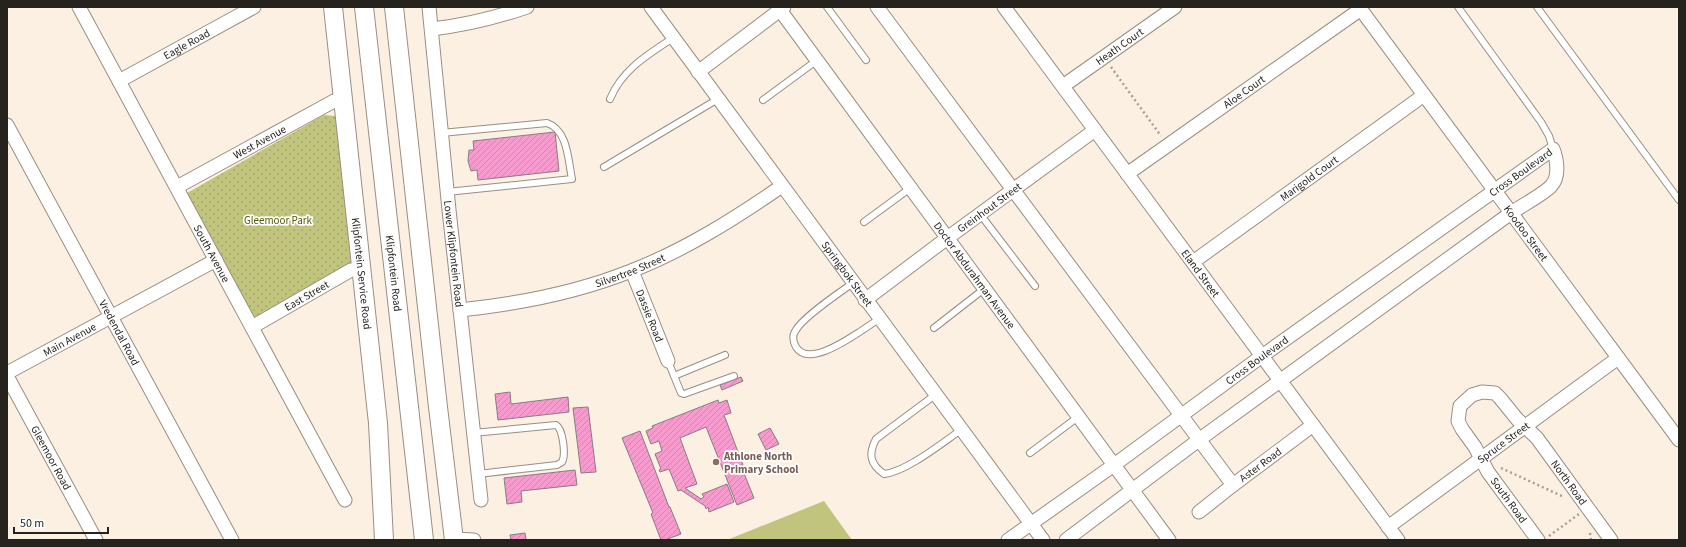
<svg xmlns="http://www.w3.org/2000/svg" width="1686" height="547" font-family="'Source Sans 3',sans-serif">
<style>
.park{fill:url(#park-dots)}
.pitch{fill:#c1c47c}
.building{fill:url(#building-hatch);stroke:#8a7b82}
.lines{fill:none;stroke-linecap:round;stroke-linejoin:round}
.lane-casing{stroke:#998e82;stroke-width:8}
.street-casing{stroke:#998e82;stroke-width:15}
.secondary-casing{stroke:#998e82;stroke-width:20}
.path{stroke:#a89f95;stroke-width:2.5;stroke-dasharray:2 3;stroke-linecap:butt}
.lane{stroke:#fff;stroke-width:6}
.street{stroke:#fff;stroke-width:13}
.secondary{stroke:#fff;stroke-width:18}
.education-dot{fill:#8d6e63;stroke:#fff;stroke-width:1.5}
.labels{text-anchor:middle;stroke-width:3.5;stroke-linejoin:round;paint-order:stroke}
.street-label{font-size:11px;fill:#26221d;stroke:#fff}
.park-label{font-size:11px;fill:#585a0d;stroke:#fff}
.education-label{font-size:11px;font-weight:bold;fill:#785e54;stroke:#fff;text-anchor:start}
</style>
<defs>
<pattern id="park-dots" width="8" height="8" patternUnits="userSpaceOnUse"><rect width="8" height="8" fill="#c1c47c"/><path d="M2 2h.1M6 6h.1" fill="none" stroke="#a6a86b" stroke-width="1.8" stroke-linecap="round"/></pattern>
<pattern id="building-hatch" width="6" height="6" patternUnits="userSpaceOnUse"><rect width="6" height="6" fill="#f79bce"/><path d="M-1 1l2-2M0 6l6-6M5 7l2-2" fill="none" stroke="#d485b0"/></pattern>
</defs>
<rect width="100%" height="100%" fill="#fcf0e3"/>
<path class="park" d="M324,115L336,116L351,265L254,320L187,193Z"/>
<path class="pitch" d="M824,501L852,540H727Z"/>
<g class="building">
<path d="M555,132L559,171L478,180L477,170L471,171L468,161L469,150H474L473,141Z"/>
<path d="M741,377L743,381L722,390L720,385Z"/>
<path d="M510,392L511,404L568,397L569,412L498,420L495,394Z"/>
<path d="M718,400L719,403L727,400L731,413L724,415L743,465L741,466L754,498L737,505L706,427L680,438L697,484L685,488L701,499L704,497L702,494L727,484L734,502L709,512L708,507L706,509L705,506L681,490L678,491L669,469L660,472L659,470L661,469L655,454L662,451L659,441L651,444L646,431L653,428L652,426Z"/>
<path d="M588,407L596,472L581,473L573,408Z"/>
<path d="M770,428L779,444L766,450L758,434Z"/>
<path d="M640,431L669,507H670L681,534L665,540H661L651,514L653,513L622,438Z"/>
<path d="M575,470L577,485L521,491L522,502L507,504L504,478Z"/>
<path d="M525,533L526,540H511L510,535Z"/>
</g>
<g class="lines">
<g class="lane-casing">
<g id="lane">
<path d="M827,7L866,60"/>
<path d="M1458,7L1541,122L1549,136L1553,149"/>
<path d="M1537,7L1679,200"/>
<path d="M610,99C622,70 647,55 673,38"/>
<path d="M763,100L816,61"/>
<path d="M441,133L547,123C568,130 568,160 572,179L447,192"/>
<path d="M604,167L718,99"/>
<path d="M980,214L1035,286"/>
<path d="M864,222L909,189"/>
<path d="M853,283C839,293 803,317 796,330C792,335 793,342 796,347C808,367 847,340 861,331C867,327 873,323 879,319"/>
<path d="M934,328L984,289"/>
<path d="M668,361L681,393L684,394L734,376"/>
<path d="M674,376L725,355"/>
<path d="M935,395L876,439C868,454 870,464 884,474C906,472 942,443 961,430"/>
<path d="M473,433L556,425C563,429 566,455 562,462L557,465L478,474"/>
<path d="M1030,453L1078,417"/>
</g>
</g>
<g class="street-casing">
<g id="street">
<path id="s1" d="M79,7L345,500"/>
<path id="s2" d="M429,7L449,210L481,500"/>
<path id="s3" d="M651,7L1043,540"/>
<path id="s4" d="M877,7L1233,485L1313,425"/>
<path id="s5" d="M1004,7L1398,540"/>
<path id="s6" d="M1359,7L1679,440"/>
<path id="s7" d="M780,10L1169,540"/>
<path d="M432,29C465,25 495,18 527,7"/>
<path d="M698,72L784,7"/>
<path id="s8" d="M119,81L254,7"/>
<path id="s9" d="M1063,86L1175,7"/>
<path id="s10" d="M7,125L232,540"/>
<path id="s11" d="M1127,174L1361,9"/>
<path id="s12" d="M177,187L334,101L344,100"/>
<path id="s13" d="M1193,262L1424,95"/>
<path id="s14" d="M632,271L668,361"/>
<path id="s15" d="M865,300L946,239L1095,130"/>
<path id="s16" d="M460,310C518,304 576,293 631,271C685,250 734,219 782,186"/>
<path id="s17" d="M252,327L351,270L362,269"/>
<path id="s18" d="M7,373L216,260"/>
<path id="s19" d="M7,376L96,540"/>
<path d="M1199,512L1233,485"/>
<path id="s20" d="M1388,527L1618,358"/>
<path d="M454,539L474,540"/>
<path id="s21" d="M1008,540L1114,465L1262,356L1553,149C1557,159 1560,177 1551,186C1544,194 1521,206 1511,213L1200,439L1066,540"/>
<path id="s22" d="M1538,540L1488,472L1475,447L1462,429L1458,421L1460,406L1472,395L1482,392L1495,393L1500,398L1517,419L1537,438L1611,540"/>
</g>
</g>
<g class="secondary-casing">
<g id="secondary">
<path id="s23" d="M333,7L378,423L384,540"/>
<path id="s24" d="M364,7L424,540"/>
<path d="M394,7L438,407L454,540"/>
</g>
</g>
<g class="path">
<path d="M1111,67L1161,136"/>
<path d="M1501,468L1564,497"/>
<path d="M1590,533L1591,540"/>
<path d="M1549,536L1579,514"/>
</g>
<use href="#lane" class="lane"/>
<use href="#street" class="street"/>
<use href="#secondary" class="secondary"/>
</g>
<circle class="education-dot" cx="716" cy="462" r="4"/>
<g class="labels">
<g class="street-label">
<text dy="4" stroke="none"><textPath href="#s8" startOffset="77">Eagle Road</textPath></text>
<text dy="4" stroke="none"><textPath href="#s9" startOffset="69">Heath Court</textPath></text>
<text dy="4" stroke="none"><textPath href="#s11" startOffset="143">Aloe Court</textPath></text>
<text dy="4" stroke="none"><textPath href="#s12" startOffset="94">West Avenue</textPath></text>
<text dy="4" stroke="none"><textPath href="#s21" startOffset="631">Cross Boulevard</textPath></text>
<text dy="4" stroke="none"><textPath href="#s13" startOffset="143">Marigold Court</textPath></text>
<text dy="4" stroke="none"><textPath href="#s15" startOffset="155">Greinhout Street</textPath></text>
<text dy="4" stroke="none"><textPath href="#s6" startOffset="281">Koodoo Street</textPath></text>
<text dy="4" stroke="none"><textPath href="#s1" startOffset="280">South Avenue</textPath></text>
<text dy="4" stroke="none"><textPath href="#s2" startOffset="248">Lower Klipfontein Road</textPath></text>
<text dy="4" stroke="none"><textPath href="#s16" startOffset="175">Silvertree Street</textPath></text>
<text dy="4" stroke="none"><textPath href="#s23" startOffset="268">Klipfontein Service Road</textPath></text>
<text dy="4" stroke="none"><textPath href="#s24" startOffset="268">Klipfontein Road</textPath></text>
<text dy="4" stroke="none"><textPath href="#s5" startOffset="331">Eland Street</textPath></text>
<text dy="4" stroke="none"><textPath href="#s3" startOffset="331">Springbok Street</textPath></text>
<text dy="4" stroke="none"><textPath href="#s7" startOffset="329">Doctor Abdurahman Avenue</textPath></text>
<text dy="4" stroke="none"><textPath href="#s17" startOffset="63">East Street</textPath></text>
<text dy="4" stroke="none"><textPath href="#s14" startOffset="48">Dassie Road</textPath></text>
<text dy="4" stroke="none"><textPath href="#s10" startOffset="236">Vredendal Road</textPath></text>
<text dy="4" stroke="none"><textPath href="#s18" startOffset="71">Main Avenue</textPath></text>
<text dy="4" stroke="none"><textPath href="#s21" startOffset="307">Cross Boulevard</textPath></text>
<text dy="4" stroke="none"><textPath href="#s20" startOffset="143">Spruce Street</textPath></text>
<text dy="4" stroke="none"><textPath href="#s19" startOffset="93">Gleemoor Road</textPath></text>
<text dy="4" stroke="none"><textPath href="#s4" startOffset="630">Aster Road</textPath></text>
<text dy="4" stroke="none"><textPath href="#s22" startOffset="315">North Road</textPath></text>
<text transform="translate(1509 500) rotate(54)" y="4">South Road</text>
</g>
<g class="park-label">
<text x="278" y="224">Gleemoor Park</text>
</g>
<g class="education-label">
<text x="724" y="460">Athlone North<tspan x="724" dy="13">Primary School</tspan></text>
</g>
</g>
<rect width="1686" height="547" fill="none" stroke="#26221d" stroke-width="16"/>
<path d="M14 527v6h94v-6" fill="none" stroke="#26221d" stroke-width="2"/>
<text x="20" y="527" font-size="12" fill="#26221d" stroke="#ffffff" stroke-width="3" paint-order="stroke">50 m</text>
</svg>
